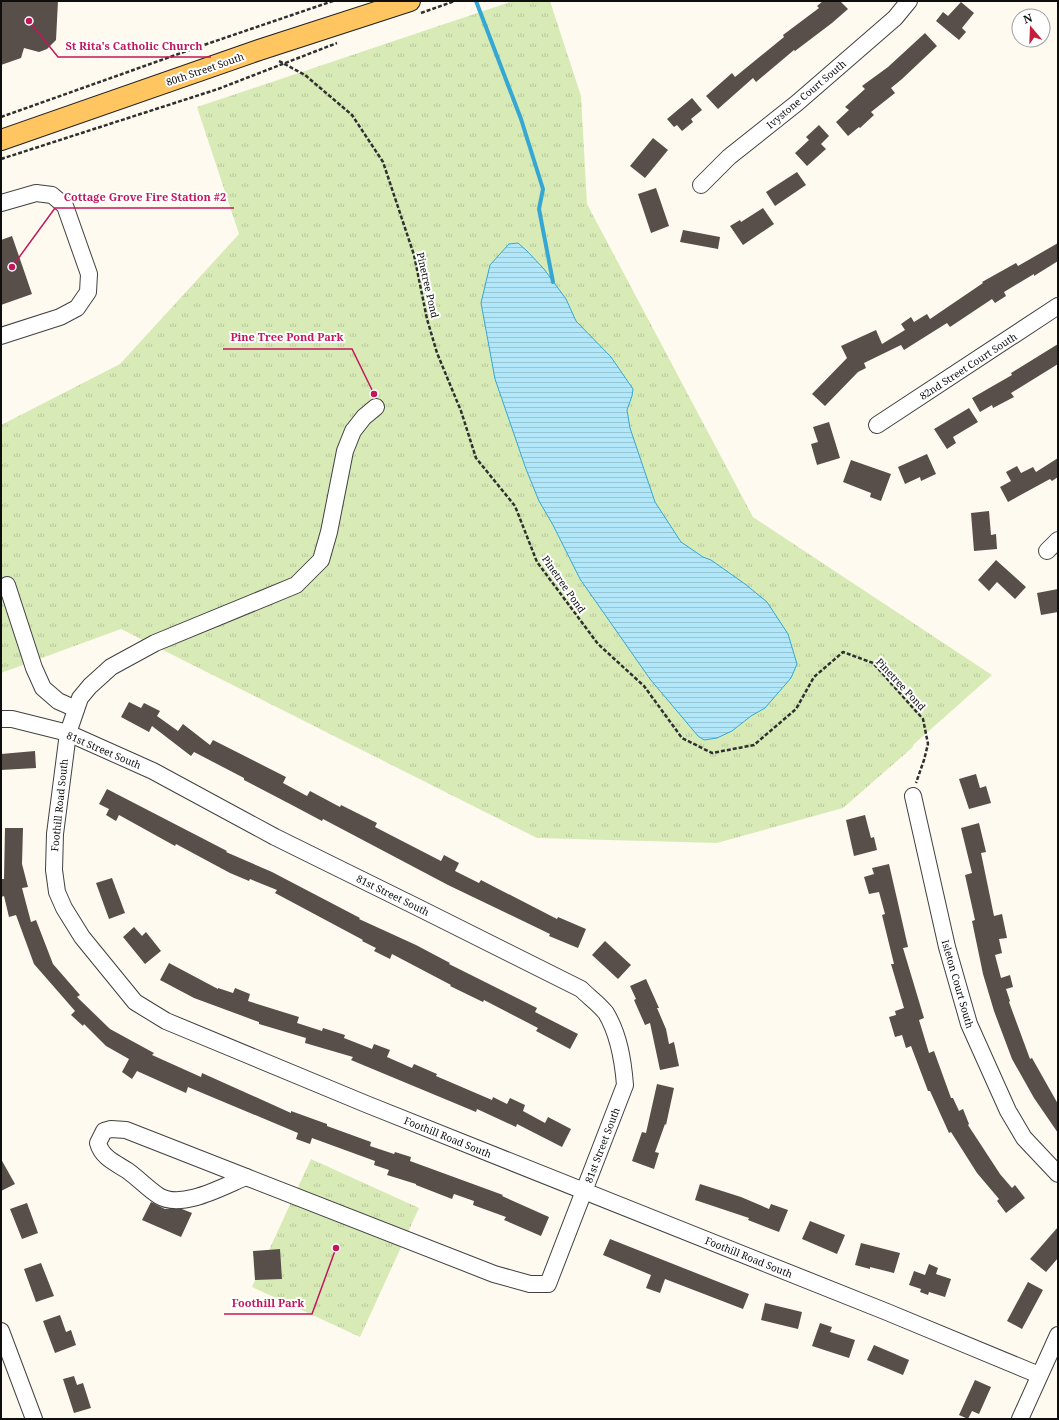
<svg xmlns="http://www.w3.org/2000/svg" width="1059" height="1420" font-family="'Noto Serif',serif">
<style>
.park{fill:url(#park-tufts)}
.water{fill:url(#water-rules);stroke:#36a7d3}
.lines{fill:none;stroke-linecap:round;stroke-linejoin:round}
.stream{stroke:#36a7d3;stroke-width:4}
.building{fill:#584e4a}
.minor-casing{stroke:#414141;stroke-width:18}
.major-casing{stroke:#1f1f1f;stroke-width:22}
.path{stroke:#303030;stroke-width:2.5;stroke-dasharray:4 2;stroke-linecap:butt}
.minor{stroke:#fff;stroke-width:16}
.major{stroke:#fec561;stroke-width:20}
.labels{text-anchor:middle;stroke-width:4;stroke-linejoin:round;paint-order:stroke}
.street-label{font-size:10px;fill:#0e0e0e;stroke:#fff}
.leader{fill:none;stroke:#c2185b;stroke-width:1.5}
.callout-dot{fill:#c2185b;stroke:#fff;stroke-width:1.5}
.callout-label{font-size:11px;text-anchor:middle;font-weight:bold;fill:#c2185b;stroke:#fff;stroke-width:4;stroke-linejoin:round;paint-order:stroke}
</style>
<defs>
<pattern id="park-tufts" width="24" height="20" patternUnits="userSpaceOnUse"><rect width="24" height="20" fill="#d8ebb7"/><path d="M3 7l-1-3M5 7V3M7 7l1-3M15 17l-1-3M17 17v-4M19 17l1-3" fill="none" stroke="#b8c89c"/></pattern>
<pattern id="water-rules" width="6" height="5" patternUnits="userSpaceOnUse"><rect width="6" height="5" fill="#b2e7f9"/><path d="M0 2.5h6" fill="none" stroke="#98c5d4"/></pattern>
</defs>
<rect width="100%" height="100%" fill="#fffaf0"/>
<g class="park">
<path d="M513,1H550L581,96L587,204L753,517L992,675L913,745V747L843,808L717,843L537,838L121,629L1,673V425L120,364L239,234L197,107Z"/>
<path d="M311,1159L419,1208L360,1337L252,1287Z"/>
</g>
<path class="water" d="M518,243L527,251L544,269L566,299L576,321L611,357L633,389L632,396L627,410L630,428L655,502L681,542L703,557L711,560L745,584L767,602L788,634L797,664L791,678L765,708L751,716L732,731L717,738L704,740L698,736L650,679L580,579L553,525L539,501L526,469L495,379L481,303L490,265L509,244Z"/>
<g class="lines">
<path class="stream" d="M476,1L521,119L543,189L539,209L553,282"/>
</g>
<g class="building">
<path d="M1,1H58L56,40L47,49L39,52L24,48L21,58L1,65Z"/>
<path d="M823,1H840L848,9L832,23L795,51L794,50L756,82L753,78L718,109L706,96L732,73L735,77L784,37L783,35L819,8L817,6Z"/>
<path d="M961,2L974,13L962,28L966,32L959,40L936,21L943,12L948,16Z"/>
<path d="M925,33L937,46L902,79L891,88L895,93L871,112L874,115L860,128L859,127L848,136L836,122L849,110L845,107L865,89L862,86L888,67Z"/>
<path d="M692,98L702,110L691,119L693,122L682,131L677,125L674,127L667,119Z"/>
<path d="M819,125L829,136L821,144L826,149L807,166L795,153L809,140L806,137Z"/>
<path d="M653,138L668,150L645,178L630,166Z"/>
<path d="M797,172L806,185L775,206L766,192Z"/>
<path d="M656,188L669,226L651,233L638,194Z"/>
<path d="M763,208L774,224L743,245L730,226L740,220L741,222Z"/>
<path d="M683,230L720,237L718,249L680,242Z"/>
<path d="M12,236L32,294L1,305V240Z"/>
<path d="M1058,243V261L1034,276V274L1004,292L1006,296L995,303L992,299L950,327L947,323L904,350L901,345L864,363L866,368L858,372L825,406L812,394L847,358L841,346L876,330L882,344L905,330L901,324L911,317L914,322L927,314L930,319L983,283L982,282L1016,263L1018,266Z"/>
<path d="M1058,344V364L1011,393L1014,397L993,408L992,405L980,412L972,398L1012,375L1011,373Z"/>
<path d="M969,408L978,422L953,437L956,443L947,449L934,429Z"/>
<path d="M829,422L840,458L817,465L811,444L818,442L813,427Z"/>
<path d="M927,454L936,474L921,481L920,477L905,484L898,467Z"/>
<path d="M1058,458V477L1052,481L1050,479L1008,502L1000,487L1011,481L1006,472L1017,466L1021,473L1033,467L1036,472Z"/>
<path d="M851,460L891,474L881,501L870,497L871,493L843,482Z"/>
<path d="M989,511L991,535L996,534L997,549L974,551L971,513Z"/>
<path d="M996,560L1026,587L1015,599L997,582L989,591L978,580Z"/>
<path d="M1058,589V612L1041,615L1037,593Z"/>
<path d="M129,702L141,708L144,703L160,711L157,716L178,731L183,724L210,745L213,740L286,777L283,783L307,796L310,791L340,807L341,805L377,823L375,827L441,861L444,855L459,863L455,871L479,883L481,880L557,919L558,917L586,929L578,948L549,936L550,934L448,885L323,819L322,821L290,804L244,780V778L194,752L191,756L152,726L149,732L121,717Z"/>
<path d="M35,751L36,768L1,770V754Z"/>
<path d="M976,774L980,788L986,786L991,803L969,809L959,779Z"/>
<path d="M107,789L227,851L226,852L272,872L360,918L359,919L416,945L450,963L449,964L537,1008L535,1012L578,1034L570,1049L536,1031L538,1028L484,1000L483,1002L450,986L451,985L392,954L390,959L374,951L376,948L362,941L363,940L275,893L277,890L250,879L249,881L230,873L176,844L175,846L119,815L116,821L106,815L109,809L99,804Z"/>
<path d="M865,815L871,838L874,837L877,850L854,856L846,820Z"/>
<path d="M979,823L986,852L981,853L994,916L1002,914L1007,938L999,939L1002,953L995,955L1001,978L1010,975L1013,987L1006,989L1010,1001L1009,1002L1030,1059L1032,1058L1058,1104V1133L1034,1098L1012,1059L994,1011L983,974L972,921L975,920L965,875L972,873L961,828Z"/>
<path d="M5,828H23L22,864L28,887L22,888L31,922L36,920L53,964L80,995L77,997L110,1029L154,1053L152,1055L201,1077L202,1073L291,1113V1111L327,1124V1126L371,1142L370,1146L394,1154L395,1152L411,1157L410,1161L503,1195L502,1196L549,1217L541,1236L504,1220L506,1217L473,1205L474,1201L454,1194L452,1199L416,1185V1184L387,1175L389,1170L374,1165L375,1161L312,1138L310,1144L296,1139L298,1133L188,1087L186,1093L137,1071L132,1079L122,1072L129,1059L106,1046L84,1024L83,1026L71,1015L75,1011L34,964L16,915L9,917L4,896L1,897V879H4Z"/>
<path d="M889,864L908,947L903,948L924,1018L919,1020L929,1053L934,1051L951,1098H953L959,1111L963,1109L969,1124L968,1125L1000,1174L1012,1188L1015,1185L1025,1198L1006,1213L997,1201L999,1199L977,1173L951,1132L949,1133L930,1091H928L911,1046L906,1048L902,1035L895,1037L889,1017L896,1015L895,1011L904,1008L891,964H894L882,915L885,914L879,892L869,894L864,877L874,874L872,868Z"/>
<path d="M112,878L125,913L109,919L96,883Z"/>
<path d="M134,927L142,936L146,932L161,951L145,964L123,937Z"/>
<path d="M605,941L631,965L618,979L592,955Z"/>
<path d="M169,963L218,989V988L233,993L235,988L250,994L248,1001L299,1017L297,1023L322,1031L323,1028L345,1035L344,1038L372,1049L374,1044L390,1050L387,1057L412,1068L414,1064L437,1074L436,1076L492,1100L493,1097L507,1104L510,1098L525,1105L523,1111L545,1123L548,1117L571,1129L562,1147L517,1124L516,1127L477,1109L476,1112L351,1060L353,1057L305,1043L306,1038L259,1024V1022L194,998L160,980Z"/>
<path d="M646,979L659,1008H657L666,1029L669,1044L674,1042L679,1066L660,1070L650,1023L645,1025L634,1000L636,999L630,986Z"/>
<path d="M657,1084L674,1088L666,1125L665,1124L655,1152L659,1153L654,1169L632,1161L642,1132L646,1133Z"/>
<path d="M1,1159L15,1184L1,1191Z"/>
<path d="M700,1184L741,1197L769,1209L771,1204L788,1210L779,1232L748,1220L749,1218L695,1200Z"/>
<path d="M151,1202L165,1209H182L192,1213L181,1237L142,1220Z"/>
<path d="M27,1203L38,1233L22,1239L10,1209Z"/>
<path d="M810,1221L845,1235L837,1254L802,1239Z"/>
<path d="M1058,1227V1258L1046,1272L1030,1259Z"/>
<path d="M610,1239L749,1294L743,1309L665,1279L660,1293L646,1288L651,1275L603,1255Z"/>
<path d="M861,1243L900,1253L894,1273L870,1267V1269L855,1265Z"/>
<path d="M280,1249L282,1279L255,1280L253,1251Z"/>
<path d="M41,1263L54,1296L36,1302L24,1269Z"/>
<path d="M929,1264L938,1268L936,1274L951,1279L945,1297L929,1292L928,1295L920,1292L921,1289L909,1285L914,1271L925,1275Z"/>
<path d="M1028,1282L1043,1290L1022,1329L1007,1321Z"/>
<path d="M765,1303L802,1312L798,1329L761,1320Z"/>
<path d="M60,1315L66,1332L71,1330L76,1345L55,1353L43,1321Z"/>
<path d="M820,1323L832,1327L830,1332L855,1340L849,1358L812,1346Z"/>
<path d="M874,1345L909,1360L903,1375L867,1360Z"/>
<path d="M74,1376L77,1385L83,1383L91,1408L74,1413L63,1379Z"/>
<path d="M975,1380L991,1387L979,1414L972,1411L968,1419L959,1415Z"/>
</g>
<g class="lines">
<g class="minor-casing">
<g id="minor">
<path d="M701,185L729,157L797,103L895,18L909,1"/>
<path d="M1,203L36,193L52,195L65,206L89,274L88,292L77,308L60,317L1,336"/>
<path d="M376,407L364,417L353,431L345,451L329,532L321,560L296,585L155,643L111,667L90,686L80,698L68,733L55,834L54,870L57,892L64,908L82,937L135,1002L166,1021L366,1104L887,1312L1039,1375"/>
<path d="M877,425L1058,306"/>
<path d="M1047,551L1058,540"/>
<path d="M7,585L34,668L43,688L58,701L76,709"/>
<path d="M1,719H12L68,733L153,771L275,837L419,908L581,989C589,997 599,1004 606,1013C619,1035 623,1060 625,1085L548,1284H530L494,1274L246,1177"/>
<path d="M913,796L947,947L969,1024L1008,1111L1024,1138L1058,1174"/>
<path d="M111,1129L126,1130L246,1177C224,1186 182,1210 159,1196C148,1189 139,1179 128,1171C116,1163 102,1158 98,1143L104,1131Z"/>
<path d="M1,1331L34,1419"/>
<path d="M1020,1419L1058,1335"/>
</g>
</g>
<g class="major-casing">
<path id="major" d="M1,140L259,50L410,1"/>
</g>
<g class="path">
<path d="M421,13L455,1"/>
<path d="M279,61L305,75L352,115L383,162L414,255L427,319L437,353L461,411L476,458L515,506L537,562L598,644L644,686L682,738L712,753L754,745L796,709L814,677L843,652L873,663L923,719L928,744L924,760L916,783"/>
<path d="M1,117L198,47L333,1"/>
<path d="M1,159L218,89L337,43"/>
</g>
<use href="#minor" class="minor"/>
<use href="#major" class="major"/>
</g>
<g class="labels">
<g class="street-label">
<text transform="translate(205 69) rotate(-19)" y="4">80th Street South</text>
<text transform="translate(806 94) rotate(-40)" y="4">Ivystone Court South</text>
<text transform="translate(428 285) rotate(77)" y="4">Pinetree Pond</text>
<text transform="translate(968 366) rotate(-33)" y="4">82nd Street Court South</text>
<text transform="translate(564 584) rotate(55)" y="4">Pinetree Pond</text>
<text transform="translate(901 684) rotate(47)" y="4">Pinetree Pond</text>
<text transform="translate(104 750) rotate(23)" y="4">81st Street South</text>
<text transform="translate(59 805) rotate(-84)" y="4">Foothill Road South</text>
<text transform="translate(393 895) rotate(26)" y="4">81st Street South</text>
<text transform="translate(958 984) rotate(74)" y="4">Isleton Court South</text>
<text transform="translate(448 1137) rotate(22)" y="4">Foothill Road South</text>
<text transform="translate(602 1145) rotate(-69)" y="4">81st Street South</text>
<text transform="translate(749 1257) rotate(22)" y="4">Foothill Road South</text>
</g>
</g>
<path class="leader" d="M29 21L58 57H211M12 267L55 208H234M374 394L352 349H223M336 1248L312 1314H224"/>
<g class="callout-dot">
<circle cx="29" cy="21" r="4"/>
<circle cx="12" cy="267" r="4"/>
<circle cx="374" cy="394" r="4"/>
<circle cx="336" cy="1248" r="4"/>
</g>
<g class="callout-label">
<text x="134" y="50">St Rita's Catholic Church</text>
<text x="145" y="201">Cottage Grove Fire Station #2</text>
<text x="287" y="341">Pine Tree Pond Park</text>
<text x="268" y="1307">Foothill Park</text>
</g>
<rect width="1059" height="1420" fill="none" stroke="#0e0e0e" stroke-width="4"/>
<g transform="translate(1031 28) rotate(341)"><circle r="19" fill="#ffffff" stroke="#9f9f9f"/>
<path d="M0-3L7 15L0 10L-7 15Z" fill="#c5203b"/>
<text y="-6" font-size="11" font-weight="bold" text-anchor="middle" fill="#0e0e0e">N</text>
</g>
</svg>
